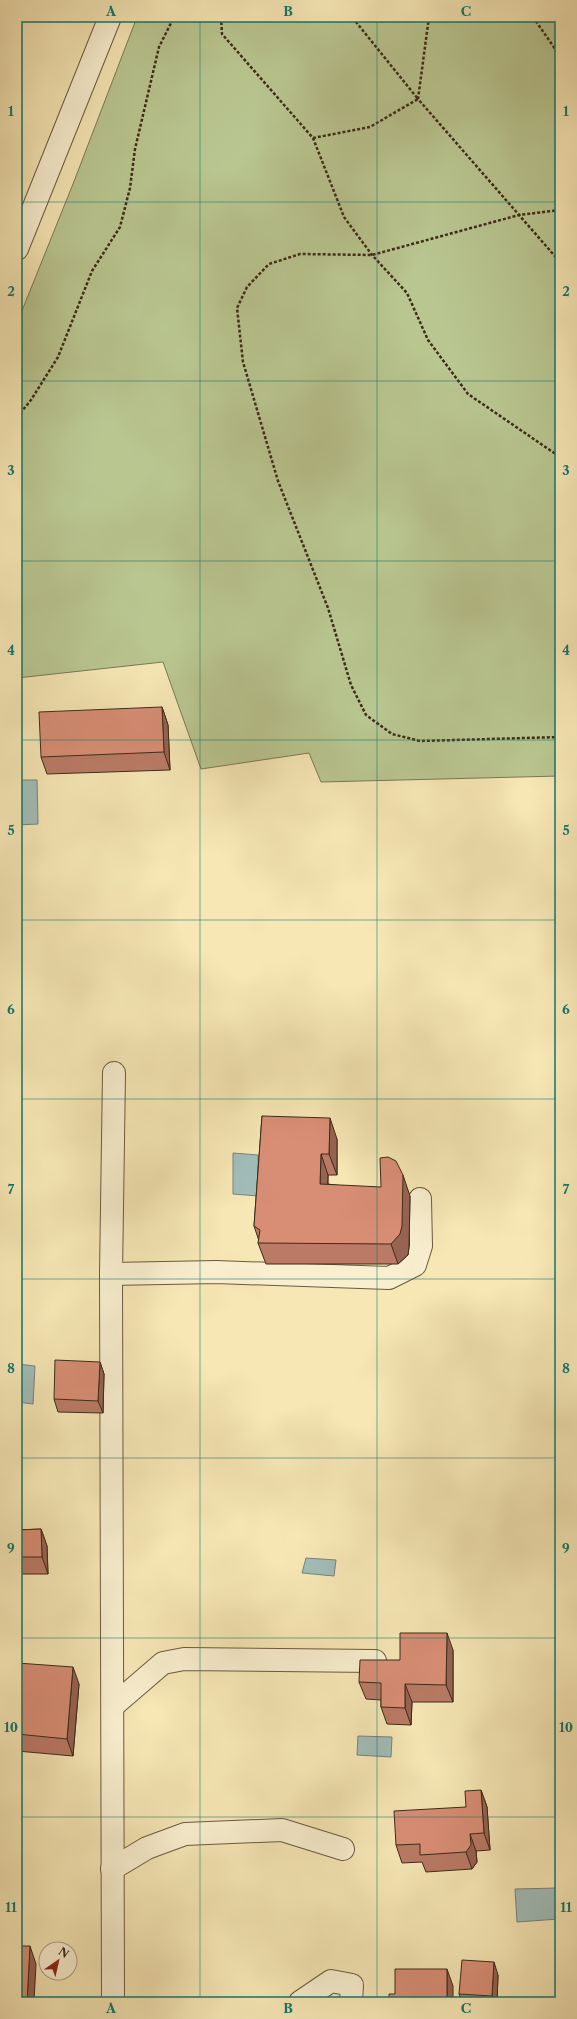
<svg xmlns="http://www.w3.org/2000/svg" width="577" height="2019" font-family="'Libre Caslon Text',serif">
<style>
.green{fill:#b9c690;stroke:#7b7854}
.water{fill:#a1bdb9;stroke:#798379}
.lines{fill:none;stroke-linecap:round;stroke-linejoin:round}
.minor-casing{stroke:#6b5a3f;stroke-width:24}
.path{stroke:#3d2b18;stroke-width:2.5;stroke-dasharray:3 2;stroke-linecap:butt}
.minor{stroke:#f9efcf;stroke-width:22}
.wall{fill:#ba7a65;stroke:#3d2b18}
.shaded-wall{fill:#976352;stroke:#3d2b18}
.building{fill:#d88e75;stroke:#3d2b18}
.grid{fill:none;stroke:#0f766e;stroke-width:1;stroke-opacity:0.55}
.neatline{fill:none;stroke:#0f766e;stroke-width:1.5}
.grid-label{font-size:13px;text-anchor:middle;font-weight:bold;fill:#0f766e}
</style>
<rect width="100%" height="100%" fill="#f6e7b5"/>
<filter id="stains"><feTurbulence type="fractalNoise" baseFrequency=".005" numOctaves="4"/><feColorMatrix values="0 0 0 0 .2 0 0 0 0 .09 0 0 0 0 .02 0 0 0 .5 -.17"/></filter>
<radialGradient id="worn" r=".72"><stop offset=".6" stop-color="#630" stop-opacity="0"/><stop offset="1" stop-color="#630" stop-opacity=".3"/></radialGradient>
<path class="green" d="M137,17H560V776L321,782L309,753L201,769L163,662L17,678V323L73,184Z"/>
<g class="water">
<path d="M17,780H37L38,824L17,825Z"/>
<path d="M233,1153L258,1155V1196L233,1194Z"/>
<path d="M17,1364L35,1366L33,1404L17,1402Z"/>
<path d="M306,1558L336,1560L334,1576L302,1573Z"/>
<path d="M358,1736L392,1737L391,1757L357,1755Z"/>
<path d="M558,1888L559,1919L517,1922L515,1889Z"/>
</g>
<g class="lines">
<g class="minor-casing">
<g id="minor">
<path d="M17,249L110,17"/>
<path d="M111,1274L216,1272L389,1278L415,1265L421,1246L420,1199"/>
<path d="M113,1706L163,1663L184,1659L375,1661"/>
<path d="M112,1869L147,1848L185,1834L282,1830L343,1849"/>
<path d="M113,2002L111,1274L114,1073"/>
<path d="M300,2002L331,1981L352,1985L351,2002"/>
</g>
</g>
<g class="path">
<path d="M221,17L222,34L313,138L344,217L372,255L407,293L428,340L468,394L560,457"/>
<path d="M429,17L418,99L560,262"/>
<path d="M533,17L560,56"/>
<path d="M313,138L370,127L418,99L352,17"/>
<path d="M560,210L519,215L372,255L300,254L269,264L247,287L237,308L243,362L278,481L328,608L351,685L366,715L392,734L420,741L560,737"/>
<path d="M17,417L31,400L58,357L92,271L120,227L130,188L135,149L159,47L174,17"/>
</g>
<use href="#minor" class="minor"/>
</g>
<g class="wall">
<path d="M162,707L168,725L170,770L47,774L41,757Z"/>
<path d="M262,1116L337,1139V1175H328V1184L410,1196L409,1247L408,1255L398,1264H266L258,1243L259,1241L254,1226Z"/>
<path d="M100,1362L104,1374L103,1413L58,1412L54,1399Z"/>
<path d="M41,1529L47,1546L48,1574H17V1530Z"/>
<path d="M453,1650V1702H412L411,1725L387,1724L381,1707V1700L366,1699L359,1682L400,1660Z"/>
<path d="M17,1663L79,1684L73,1756L17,1751Z"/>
<path d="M481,1790L487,1807L490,1850L476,1851L477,1862L472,1869L426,1872L422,1862L402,1863L396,1845L466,1807Z"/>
<path d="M498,1975L497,2002H462L459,1994Z"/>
</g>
<g class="shaded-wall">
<path d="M162,707L168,725L170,770L164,752Z"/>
<path d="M330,1118L337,1139V1175L329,1154Z"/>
<path d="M321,1154L328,1175L327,1204L320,1184Z"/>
<path d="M403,1175L410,1196L409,1247L408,1255L398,1264L391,1244Z"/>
<path d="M100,1362L104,1374L103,1413L98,1401Z"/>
<path d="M41,1529L47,1546L48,1574L42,1557Z"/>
<path d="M447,1633L453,1650V1702L446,1685Z"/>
<path d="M73,1667L79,1684L73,1756L67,1739Z"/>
<path d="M405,1684L412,1702L411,1725L405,1708Z"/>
<path d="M481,1790L487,1807L490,1850L484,1833Z"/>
<path d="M470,1834L476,1851L477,1862L472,1869L466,1852Z"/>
<path d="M30,1946L36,1964L34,2002H27Z"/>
<path d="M494,1962L498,1975L497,2002H494L492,1996Z"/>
<path d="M447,1969L453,1986V2002H447Z"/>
</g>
<g class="building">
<path d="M162,707L164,752L41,757L39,712Z"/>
<path d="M262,1116L330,1118L329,1154H321L320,1184L381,1187L380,1158L388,1157L396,1161L403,1175L402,1226L400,1234L391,1244L258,1243L260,1230L254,1226Z"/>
<path d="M55,1360L100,1362L98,1401L54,1399Z"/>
<path d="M41,1529L42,1557H17V1530Z"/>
<path d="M400,1633H447L446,1685L405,1684V1708L381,1707V1683L359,1682L360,1660H400Z"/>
<path d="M17,1663L73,1667L67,1739L17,1734Z"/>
<path d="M481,1790L484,1833L470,1834L471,1845L466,1852L420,1855V1844L396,1845L394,1811L466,1807L465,1791Z"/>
<path d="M17,1946H30L27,2002H17Z"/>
<path d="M462,1960L494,1962L492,1996L459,1994Z"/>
<path d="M395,1969H447V2002H389V1994H395Z"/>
</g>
<path class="grid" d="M200,17V2002M377,17V2002M17,202H560M17,381H560M17,561H560M17,740H560M17,920H560M17,1099H560M17,1279H560M17,1458H560M17,1638H560M17,1817H560"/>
<rect width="577" height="2019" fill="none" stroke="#f6e7b5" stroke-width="44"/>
<g transform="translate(58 1961) rotate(34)"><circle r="19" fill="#f9efcf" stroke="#aea186"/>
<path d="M0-3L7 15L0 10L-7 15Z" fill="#8f2418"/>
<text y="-6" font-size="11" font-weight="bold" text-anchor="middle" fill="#3d2b18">N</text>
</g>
<rect x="22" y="22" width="533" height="1975" class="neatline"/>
<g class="grid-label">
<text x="111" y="16">A</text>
<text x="288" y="16">B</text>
<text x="466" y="16">C</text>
<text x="11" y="116">1</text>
<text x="566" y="116">1</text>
<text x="11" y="296">2</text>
<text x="566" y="296">2</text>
<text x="11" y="475">3</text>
<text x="566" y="475">3</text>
<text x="11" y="655">4</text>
<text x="566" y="655">4</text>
<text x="11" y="835">5</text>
<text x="566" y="835">5</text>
<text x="11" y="1014">6</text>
<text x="566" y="1014">6</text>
<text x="11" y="1194">7</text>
<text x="566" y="1194">7</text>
<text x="11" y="1373">8</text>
<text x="566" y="1373">8</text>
<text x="11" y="1553">9</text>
<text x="566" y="1553">9</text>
<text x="11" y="1732">10</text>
<text x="566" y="1732">10</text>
<text x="11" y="1912">11</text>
<text x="566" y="1912">11</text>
<text x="111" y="2013">A</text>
<text x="288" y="2013">B</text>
<text x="466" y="2013">C</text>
</g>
<rect width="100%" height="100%" filter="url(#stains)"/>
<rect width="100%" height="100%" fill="url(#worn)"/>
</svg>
